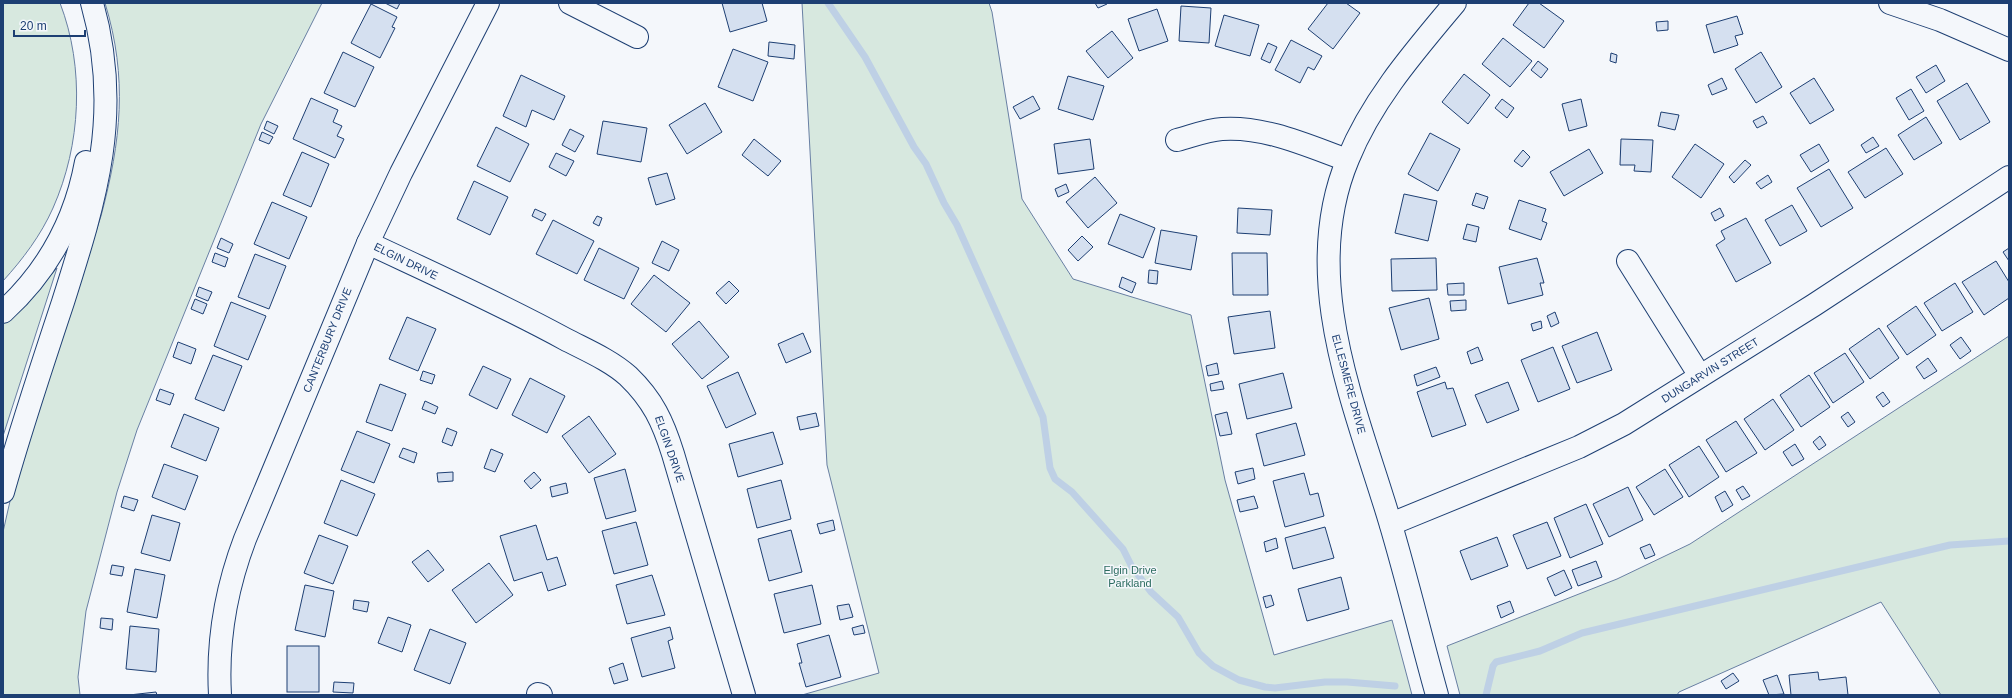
<svg xmlns="http://www.w3.org/2000/svg" width="2012" height="698" font-family="Helvetica,sans-serif">
<style>
.green{fill:#d7e8df;stroke:#687fa3}
.lines{fill:none;stroke-linecap:round;stroke-linejoin:round}
.stream{stroke:#bed0e5;stroke-width:7}
.building{fill:#d5e0f0;stroke:#1d3f73}
.minor-casing{stroke:#1d3f73;stroke-width:24}
.major-casing{stroke:#1d3f73;stroke-width:24}
.minor{stroke:#f4f7fb;stroke-width:22}
.major{stroke:#f4f7fb;stroke-width:22}
.labels{text-anchor:middle;stroke-width:3;stroke-linejoin:round;paint-order:stroke}
.street-label{font-size:11px;fill:#1d3f73;stroke:#f4f7fb}
.park-label{font-size:11px;fill:#2c6c60;stroke:#f4f7fb}
</style>
<rect width="100%" height="100%" fill="#f4f7fb"/>
<g class="green">
<path d="M3,3H60C85,68 81,145 53,208C41,235 23,259 3,281Z"/>
<path d="M105,3H322L261,124L137,430L117,492L86,611L78,677L80,695H3V532L13,488L101,216C121,141 128,78 105,3Z"/>
<path d="M802,3H989L992,12L1022,199L1073,279L1191,315L1225,480L1274,655L1392,620L1412,695H802L879,673L827,465Z"/>
<path d="M57,268L3,436V324L24,304Z"/>
<path d="M2009,336V695H1941L1881,602L1679,692L1677,695H1460L1447,646L1617,579L1690,544Z"/>
</g>
<g class="lines">
<g class="stream">
<path d="M828,3L865,57L914,147L926,164L944,203L957,225L1043,417L1050,468L1055,479L1072,492L1123,549L1132,567L1151,592L1178,617L1199,653L1213,666L1239,680L1265,687L1275,688L1325,682H1347L1395,686"/>
<path d="M1486,695L1493,666L1496,662L1540,651L1582,633L1950,545L2009,541"/>
</g>
</g>
<g class="building">
<path d="M385,3H400L397,9Z"/>
<path d="M722,3H762L767,21L730,32Z"/>
<path d="M1095,3H1106L1107,4L1098,8Z"/>
<path d="M1328,3H1346L1360,13L1333,49L1308,29Z"/>
<path d="M1529,3H1539L1564,21L1544,48L1513,25Z"/>
<path d="M371,4L397,17L392,27L395,28L380,58L351,43Z"/>
<path d="M1181,6L1211,8L1209,43L1179,41Z"/>
<path d="M1157,9L1168,41L1139,51L1128,19Z"/>
<path d="M1224,15L1259,25L1250,56L1215,46Z"/>
<path d="M1737,16L1743,34L1735,36L1738,45L1714,53L1706,25Z"/>
<path d="M1668,21V30L1657,31L1656,22Z"/>
<path d="M1112,31L1133,58L1108,78L1086,51Z"/>
<path d="M1503,38L1532,61L1510,87L1482,64Z"/>
<path d="M1291,40L1322,56L1314,70L1308,67L1300,83L1275,70Z"/>
<path d="M769,42L795,45L794,59L768,56Z"/>
<path d="M1268,43L1277,47L1270,63L1261,59Z"/>
<path d="M733,49L768,62L753,101L718,87Z"/>
<path d="M343,52L374,67L355,107L324,93Z"/>
<path d="M1761,52L1782,87L1756,103L1735,69Z"/>
<path d="M1611,53L1617,55L1616,63L1610,61Z"/>
<path d="M1538,61L1548,69L1541,78L1531,70Z"/>
<path d="M1936,65L1945,81L1926,93L1916,77Z"/>
<path d="M1464,74L1490,95L1468,124L1442,102Z"/>
<path d="M521,75L565,96L554,120L532,110L526,127L503,116Z"/>
<path d="M1068,76L1104,86L1093,120L1058,109Z"/>
<path d="M1722,78L1727,89L1712,95L1708,85Z"/>
<path d="M1814,78L1834,110L1810,124L1790,93Z"/>
<path d="M1967,83L1990,122L1960,140L1937,101Z"/>
<path d="M1911,89L1924,111L1909,120L1896,98Z"/>
<path d="M1033,96L1040,109L1020,119L1013,107Z"/>
<path d="M311,98L338,110L333,122L342,126L337,136L344,139L335,158L293,139Z"/>
<path d="M1502,99L1514,108L1507,118L1495,108Z"/>
<path d="M1581,99L1587,126L1569,131L1562,104Z"/>
<path d="M705,103L722,132L687,154L669,125Z"/>
<path d="M1661,112L1679,115L1675,130L1658,126Z"/>
<path d="M1763,116L1767,123L1757,128L1753,121Z"/>
<path d="M1926,117L1942,143L1914,160L1898,135Z"/>
<path d="M267,121L278,126L274,134L264,129Z"/>
<path d="M603,121L647,128L641,162L597,154Z"/>
<path d="M496,127L529,144L510,182L477,166Z"/>
<path d="M570,129L584,136L575,152L562,145Z"/>
<path d="M262,132L273,137L269,144L259,140Z"/>
<path d="M1430,133L1460,149L1438,191L1408,174Z"/>
<path d="M1873,137L1879,146L1866,153L1861,145Z"/>
<path d="M754,139L781,161L768,176L742,155Z"/>
<path d="M1090,139L1094,169L1058,174L1054,144Z"/>
<path d="M1621,139L1653,140L1651,172L1634,171L1635,165H1620Z"/>
<path d="M1695,144L1724,164L1701,198L1672,177Z"/>
<path d="M1819,144L1829,161L1811,172L1800,155Z"/>
<path d="M1886,148L1903,174L1865,198L1848,172Z"/>
<path d="M1589,149L1603,173L1564,196L1550,172Z"/>
<path d="M1523,150L1530,157L1522,167L1514,161Z"/>
<path d="M302,152L329,164L311,207L283,195Z"/>
<path d="M556,153L574,161L566,176L549,167Z"/>
<path d="M1745,160L1751,165L1734,183L1729,177Z"/>
<path d="M1829,169L1853,208L1821,227L1797,188Z"/>
<path d="M667,173L675,199L656,205L648,178Z"/>
<path d="M1768,175L1772,182L1761,189L1756,183Z"/>
<path d="M1095,177L1117,203L1088,228L1066,202Z"/>
<path d="M474,181L508,197L490,235L457,219Z"/>
<path d="M1066,184L1069,192L1058,197L1055,189Z"/>
<path d="M1476,193L1488,197L1484,209L1472,205Z"/>
<path d="M1404,194L1437,201L1428,241L1395,233Z"/>
<path d="M1519,200L1546,209L1542,221L1547,223L1541,240L1509,229Z"/>
<path d="M272,202L307,217L289,259L254,244Z"/>
<path d="M1792,205L1807,231L1780,246L1765,220Z"/>
<path d="M1238,208L1272,210L1270,235L1237,233Z"/>
<path d="M1720,208L1724,216L1715,221L1711,213Z"/>
<path d="M535,209L546,214L542,221L532,216Z"/>
<path d="M1120,214L1155,228L1143,258L1108,244Z"/>
<path d="M597,216L602,218L599,226L593,223Z"/>
<path d="M1746,218L1771,263L1736,282L1716,245L1725,239L1721,231Z"/>
<path d="M553,220L594,241L577,274L536,254Z"/>
<path d="M1467,224L1479,227L1476,242L1463,239Z"/>
<path d="M1161,230L1197,236L1191,270L1155,263Z"/>
<path d="M1082,236L1093,247L1078,261L1068,250Z"/>
<path d="M221,238L233,244L229,253L217,248Z"/>
<path d="M662,241L679,250L669,271L652,263Z"/>
<path d="M599,248L639,268L624,299L584,280Z"/>
<path d="M2009,248V261L2003,252Z"/>
<path d="M215,253L228,258L225,267L212,262Z"/>
<path d="M1232,253H1267L1268,295H1233Z"/>
<path d="M255,254L286,266L269,309L238,297Z"/>
<path d="M1436,258L1437,290L1392,291L1391,259Z"/>
<path d="M1537,258L1544,283H1540L1543,295L1508,304L1499,267Z"/>
<path d="M1996,261L2009,282V298L1984,315L1962,282Z"/>
<path d="M1149,270L1158,271L1157,284L1148,283Z"/>
<path d="M654,275L690,303L666,332L631,304Z"/>
<path d="M1122,277L1136,283L1132,293L1119,287Z"/>
<path d="M729,281L739,291L726,304L716,293Z"/>
<path d="M1464,283V295H1448L1447,284Z"/>
<path d="M1955,283L1973,312L1942,331L1924,303Z"/>
<path d="M199,287L212,292L208,301L196,296Z"/>
<path d="M1429,298L1439,339L1401,350L1389,308Z"/>
<path d="M195,299L207,304L203,314L191,309Z"/>
<path d="M1466,300V310L1451,311L1450,301Z"/>
<path d="M231,302L266,316L248,360L214,346Z"/>
<path d="M1916,306L1936,335L1907,355L1887,326Z"/>
<path d="M1270,311L1275,348L1234,354L1228,317Z"/>
<path d="M1555,312L1559,323L1551,327L1547,316Z"/>
<path d="M407,317L436,329L418,371L389,359Z"/>
<path d="M699,321L729,357L702,379L672,344Z"/>
<path d="M1541,321L1542,328L1533,331L1531,324Z"/>
<path d="M1879,328L1899,358L1870,379L1849,349Z"/>
<path d="M1597,332L1612,370L1577,383L1562,346Z"/>
<path d="M803,333L811,352L786,363L778,344Z"/>
<path d="M1961,337L1971,351L1960,359L1950,345Z"/>
<path d="M178,342L196,349L191,364L173,357Z"/>
<path d="M1478,347L1483,360L1471,364L1467,352Z"/>
<path d="M1553,347L1570,389L1538,402L1521,360Z"/>
<path d="M1845,353L1864,382L1833,403L1814,373Z"/>
<path d="M213,355L242,366L224,411L195,399Z"/>
<path d="M1928,358L1937,371L1924,379L1916,367Z"/>
<path d="M1217,363L1219,374L1208,376L1206,366Z"/>
<path d="M483,366L511,379L497,409L469,395Z"/>
<path d="M1436,367L1440,377L1417,386L1414,375Z"/>
<path d="M423,371L435,375L432,384L420,380Z"/>
<path d="M738,372L756,414L726,428L707,386Z"/>
<path d="M1283,373L1292,408L1247,419L1239,384Z"/>
<path d="M1809,375L1830,407L1801,427L1780,395Z"/>
<path d="M530,378L565,396L547,433L512,415Z"/>
<path d="M1222,381L1224,389L1211,391L1210,384Z"/>
<path d="M1445,382L1447,389L1453,388L1466,425L1432,437L1417,392Z"/>
<path d="M1508,382L1519,410L1487,423L1475,395Z"/>
<path d="M380,384L406,394L392,431L366,422Z"/>
<path d="M160,389L174,394L170,405L156,400Z"/>
<path d="M1883,392L1890,402L1883,407L1876,397Z"/>
<path d="M1773,399L1794,430L1765,450L1744,419Z"/>
<path d="M425,401L438,407L435,414L422,409Z"/>
<path d="M1227,412L1232,434L1220,436L1215,415Z"/>
<path d="M1848,412L1855,422L1848,427L1841,417Z"/>
<path d="M816,413L819,426L800,430L797,417Z"/>
<path d="M184,414L219,428L206,461L171,447Z"/>
<path d="M589,416L616,454L589,473L562,436Z"/>
<path d="M1736,421L1757,453L1726,472L1706,440Z"/>
<path d="M1296,423L1305,455L1264,466L1256,434Z"/>
<path d="M447,428L457,432L452,446L442,442Z"/>
<path d="M357,431L390,444L374,483L341,470Z"/>
<path d="M773,432L783,464L738,477L729,444Z"/>
<path d="M1820,436L1826,445L1819,450L1813,442Z"/>
<path d="M1795,444L1804,459L1792,466L1783,452Z"/>
<path d="M1699,446L1719,477L1689,497L1669,465Z"/>
<path d="M403,448L417,453L414,463L399,457Z"/>
<path d="M491,449L503,454L495,472L484,468Z"/>
<path d="M164,464L198,476L185,510L152,497Z"/>
<path d="M1253,468L1255,479L1238,484L1235,472Z"/>
<path d="M625,469L636,511L606,519L594,478Z"/>
<path d="M1665,469L1683,497L1654,515L1636,487Z"/>
<path d="M453,472V481L438,482L437,473Z"/>
<path d="M534,472L541,480L531,489L524,481Z"/>
<path d="M1304,473L1310,495L1318,493L1324,516L1285,527L1273,481Z"/>
<path d="M341,480L375,494L357,536L324,523Z"/>
<path d="M781,480L791,519L757,528L747,489Z"/>
<path d="M566,483L568,493L552,497L550,487Z"/>
<path d="M1743,486L1750,496L1742,500L1736,490Z"/>
<path d="M1628,487L1643,520L1609,537L1593,504Z"/>
<path d="M1725,491L1733,505L1722,512L1715,497Z"/>
<path d="M124,496L138,500L134,511L121,507Z"/>
<path d="M1254,496L1258,508L1240,512L1237,500Z"/>
<path d="M1586,504L1603,544L1570,558L1554,518Z"/>
<path d="M152,515L180,523L170,561L141,553Z"/>
<path d="M833,520L835,530L820,534L817,524Z"/>
<path d="M636,522L648,565L614,574L602,531Z"/>
<path d="M1547,522L1561,556L1527,569L1513,535Z"/>
<path d="M536,525L547,560L557,557L566,585L548,591L542,572L514,581L500,536Z"/>
<path d="M1325,527L1334,558L1293,569L1285,538Z"/>
<path d="M791,530L802,572L769,581L758,539Z"/>
<path d="M319,535L348,546L333,584L304,573Z"/>
<path d="M1497,537L1508,566L1471,580L1460,551Z"/>
<path d="M1276,538L1278,548L1266,552L1264,542Z"/>
<path d="M1650,544L1655,555L1645,559L1640,548Z"/>
<path d="M428,550L444,570L428,582L412,562Z"/>
<path d="M1596,561L1602,577L1578,586L1572,570Z"/>
<path d="M489,563L513,595L476,623L452,590Z"/>
<path d="M112,565L124,567L122,576L110,574Z"/>
<path d="M135,569L165,575L157,618L127,612Z"/>
<path d="M1564,570L1572,588L1555,596L1547,578Z"/>
<path d="M652,575L665,615L627,624L616,585Z"/>
<path d="M1341,577L1349,609L1307,621L1298,589Z"/>
<path d="M305,585L334,591L325,637L295,630Z"/>
<path d="M812,585L821,624L784,633L774,594Z"/>
<path d="M1271,595L1274,605L1266,608L1263,597Z"/>
<path d="M354,600L369,602L367,612L353,609Z"/>
<path d="M1510,601L1514,612L1501,618L1497,606Z"/>
<path d="M849,604L853,617L840,620L837,606Z"/>
<path d="M388,617L411,625L402,652L378,643Z"/>
<path d="M101,618L113,619L112,630L100,628Z"/>
<path d="M863,625L865,633L854,635L852,628Z"/>
<path d="M130,626L159,629L156,672L126,669Z"/>
<path d="M670,627L673,639L668,641L675,668L642,677L631,638Z"/>
<path d="M430,629L466,643L450,684L414,670Z"/>
<path d="M829,635L841,677L806,687L799,663H802L797,644Z"/>
<rect x="287" y="646" width="32" height="46"/>
<path d="M623,663L628,680L614,684L609,668Z"/>
<path d="M1818,672L1819,680L1846,677L1848,695H1791L1789,675Z"/>
<path d="M1733,673L1739,681L1726,689L1721,681Z"/>
<path d="M1777,675L1784,694L1769,695L1763,680Z"/>
<path d="M334,682L354,683L353,693L333,692Z"/>
<path d="M156,692L157,695H129Z"/>
</g>
<g class="lines">
<g class="minor-casing">
<g id="minor">
<path d="M570,3L637,37"/>
<path d="M1890,3L1940,20L2009,50"/>
<path d="M1177,140C1192,136 1207,130 1222,129C1265,126 1308,146 1347,160"/>
<path d="M368,243C434,274 501,304 565,339C586,350 610,360 628,376C653,400 663,422 673,454L744,695"/>
<path d="M1628,261L1700,376"/>
<path d="M1391,524L1579,447L1624,424L1814,305L2009,177"/>
<path d="M538,694L541,695"/>
<path d="M220,695C217,642 226,589 245,539L368,243L401,173L488,3"/>
<path d="M1437,695C1421,638 1407,579 1390,522C1356,408 1298,278 1348,159C1372,100 1414,52 1455,3"/>
</g>
</g>
<g class="major-casing">
<g id="major">
<path d="M3,312C48,271 75,222 86,162"/>
<path d="M3,492C21,428 42,365 63,302C96,198 123,112 92,3"/>
</g>
</g>
<use href="#minor" class="minor"/>
<use href="#major" class="major"/>
</g>
<g class="labels">
<g class="street-label">
<text transform="translate(406 261) rotate(26)" y="4">ELGIN DRIVE</text>
<text transform="translate(327 340) rotate(-68)" y="4">CANTERBURY DRIVE</text>
<text transform="translate(1710 370) rotate(-32)" y="4">DUNGARVIN STREET</text>
<text transform="translate(1349 384) rotate(75)" y="4">ELLESMERE DRIVE</text>
<text transform="translate(670 449) rotate(71)" y="4">ELGIN DRIVE</text>
</g>
<g class="park-label">
<text x="1130" y="574">Elgin Drive<tspan x="1130" dy="13">Parkland</tspan></text>
</g>
</g>
<rect width="2012" height="698" fill="none" stroke="#1d3f73" stroke-width="8"/>
<path d="M14 30v6h71v-6" fill="none" stroke="#1d3f73" stroke-width="2"/>
<text x="20" y="30" font-size="12" fill="#1d3f73" stroke="#f4f7fb" stroke-width="3" paint-order="stroke">20 m</text>
</svg>
